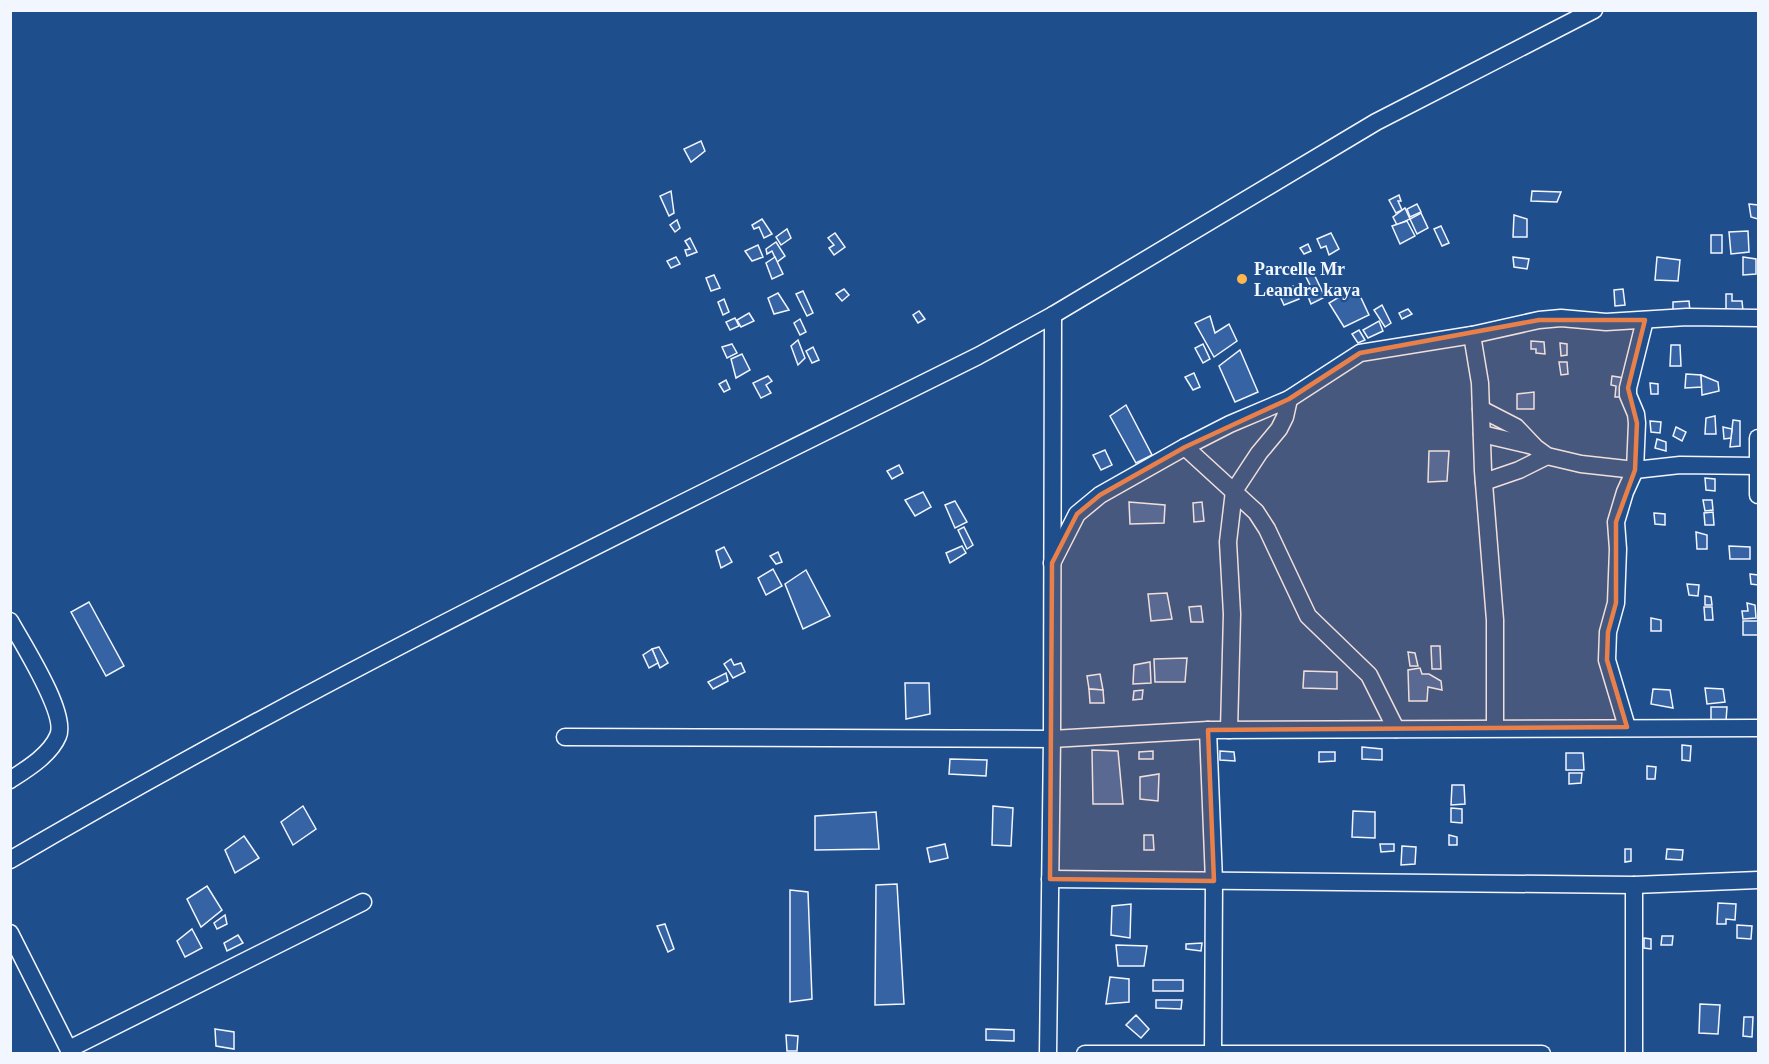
<svg xmlns="http://www.w3.org/2000/svg" width="1769" height="1064" font-family="'Times New Roman',serif">
<style>
.building{fill:#3563a3;stroke:#f2f6ff;stroke-width:1.5}
.lines{fill:none;stroke-linecap:round;stroke-linejoin:round}
.minor-casing{stroke:#f2f6ff;stroke-width:19}
.minor{stroke:#1f4e8c;stroke-width:16}
.marked{fill:#ea8049;fill-opacity:0.2;stroke:#ea8049;stroke-width:4.5;stroke-linejoin:round}
.poi-dot{fill:#ffb74d;stroke:#1f4e8c;stroke-width:2}
.labels{text-anchor:middle;stroke-width:4.5;stroke-linejoin:round;paint-order:stroke}
.poi-label{font-size:18px;font-weight:bold;fill:#f2f6ff;stroke:#1f4e8c;text-anchor:start}
</style>
<rect width="100%" height="100%" fill="#1f4e8c"/>
<g class="building">
<path d="M701,141L705,151L691,162L684,149Z"/>
<path d="M671,191L674,213L669,216L660,196Z"/>
<path d="M1532,191L1561,192L1557,202L1531,201Z"/>
<path d="M1399,195L1401,201H1398L1402,210L1396,213L1389,200Z"/>
<path d="M1417,204L1421,212L1410,217L1407,209Z"/>
<path d="M1749,204L1758,205V219L1751,217Z"/>
<path d="M1405,208L1410,219L1397,225L1393,217Z"/>
<path d="M1421,213L1428,228L1417,234L1410,219Z"/>
<path d="M1514,215L1527,219V237H1513Z"/>
<path d="M762,219L772,234L764,238L759,227L754,229L752,225Z"/>
<path d="M677,220L680,228L675,232L670,225Z"/>
<path d="M1407,221L1415,236L1400,244L1392,226Z"/>
<path d="M1441,226L1449,243L1442,246L1434,229Z"/>
<path d="M787,229L791,238L781,245L776,237Z"/>
<path d="M1748,231L1749,252L1731,254L1729,232Z"/>
<path d="M835,233L845,247L834,255L829,248L834,245L828,238Z"/>
<path d="M1331,233L1339,249L1329,255L1326,246L1321,248L1317,239Z"/>
<rect x="1711" y="235" width="11" height="18"/>
<path d="M690,238L697,252L687,256L685,250L690,249L685,241Z"/>
<path d="M776,242L785,256L777,262L772,251L767,254L766,249Z"/>
<path d="M1308,244L1311,251L1304,254L1300,248Z"/>
<path d="M758,245L763,257L752,261L745,251Z"/>
<path d="M676,257L680,264L671,268L667,261Z"/>
<path d="M775,257L783,274L772,279L766,263Z"/>
<path d="M1513,257L1529,259L1527,269L1514,267Z"/>
<path d="M1657,257L1680,260L1678,281L1655,280Z"/>
<path d="M1743,257L1756,259V274L1743,275Z"/>
<path d="M1312,270L1325,297L1311,304L1307,294L1313,291L1305,275Z"/>
<path d="M714,275L720,288L711,291L706,278Z"/>
<path d="M1293,286L1299,299L1284,305L1278,292Z"/>
<path d="M1356,287L1369,315L1344,327L1329,303Z"/>
<path d="M844,289L849,295L842,301L836,294Z"/>
<path d="M1623,289L1625,305L1615,306L1614,290Z"/>
<path d="M803,291L813,313L807,316L796,294Z"/>
<path d="M778,293L789,310L774,314L768,298Z"/>
<path d="M1726,294H1732V301H1742L1743,311L1726,312Z"/>
<path d="M724,299L729,312L723,315L718,302Z"/>
<path d="M1689,301L1690,312L1673,311V302Z"/>
<path d="M1382,305L1391,323L1385,327L1374,310Z"/>
<path d="M1408,309L1412,314L1402,319L1399,313Z"/>
<path d="M919,311L925,319L918,323L913,315Z"/>
<path d="M749,313L754,321L741,327L737,320Z"/>
<path d="M1210,316L1215,333L1229,324L1237,341L1214,357L1195,323Z"/>
<path d="M735,318L739,326L730,330L726,322Z"/>
<path d="M800,319L806,332L800,335L794,323Z"/>
<path d="M1379,321L1383,331L1368,338L1363,330Z"/>
<path d="M1359,330L1365,340L1358,343L1352,334Z"/>
<path d="M798,340L805,358L798,365L791,346Z"/>
<path d="M1531,341L1544,342L1545,354L1536,353V349H1531Z"/>
<path d="M1560,343L1567,344V355L1561,356Z"/>
<path d="M732,344L737,353L727,358L722,347Z"/>
<path d="M1203,344L1210,359L1203,363L1195,348Z"/>
<path d="M1671,345H1680L1681,366H1670Z"/>
<path d="M813,347L819,360L812,363L806,351Z"/>
<path d="M1240,350L1258,392L1235,402L1219,366Z"/>
<path d="M742,354L750,370L736,378L731,359Z"/>
<path d="M1559,362H1567L1568,374L1561,375Z"/>
<path d="M1194,373L1200,387L1193,390L1185,377Z"/>
<path d="M1686,374L1701,375L1702,387L1685,388Z"/>
<path d="M1701,375L1718,382L1719,391L1702,395Z"/>
<path d="M768,376L772,381L766,385L771,393L761,398L753,383Z"/>
<path d="M1612,376L1624,378V397H1615L1616,386L1611,385Z"/>
<path d="M726,380L730,389L724,392L719,384Z"/>
<path d="M1650,383L1658,384V394H1651Z"/>
<path d="M1534,392V409H1517V394Z"/>
<path d="M1126,405L1152,455L1136,463L1110,416Z"/>
<path d="M1715,416L1716,434H1705L1706,418Z"/>
<path d="M1733,420L1740,421V446L1730,447Z"/>
<path d="M1650,421L1661,422L1660,433L1651,432Z"/>
<path d="M1676,427L1686,432L1682,441L1673,436Z"/>
<path d="M1723,427L1732,429L1731,438L1724,439Z"/>
<path d="M1657,439L1666,442V451L1655,448Z"/>
<path d="M1105,450L1112,465L1101,470L1093,455Z"/>
<path d="M1429,451H1449L1447,481L1428,482Z"/>
<path d="M899,465L903,473L892,479L887,471Z"/>
<path d="M1705,478L1715,479V491L1706,490Z"/>
<path d="M923,492L931,507L915,516L905,500Z"/>
<path d="M1703,500H1712L1713,510L1705,511Z"/>
<path d="M955,501L967,522L955,528L945,505Z"/>
<path d="M1129,502L1165,505L1164,523L1130,524Z"/>
<path d="M1202,502L1204,521L1194,522L1193,503Z"/>
<path d="M1713,512L1714,525H1705L1704,513Z"/>
<path d="M1654,513L1665,514V525L1655,524Z"/>
<path d="M964,527L973,545L967,549L958,530Z"/>
<path d="M1696,532L1707,535V549H1697Z"/>
<path d="M962,546L966,553L950,563L946,553Z"/>
<path d="M1729,546L1750,547V559H1730Z"/>
<path d="M724,547L732,562L721,568L716,551Z"/>
<path d="M778,552L782,562L776,564L770,556Z"/>
<path d="M773,569L782,586L766,595L758,578Z"/>
<path d="M806,570L830,616L803,629L785,584Z"/>
<path d="M1750,574L1758,575V585L1751,584Z"/>
<path d="M1687,584L1699,585L1698,596L1689,595Z"/>
<path d="M1167,593L1172,619L1151,621L1148,594Z"/>
<path d="M1705,596L1711,597L1712,605H1705Z"/>
<path d="M89,602L124,666L106,676L71,612Z"/>
<path d="M1747,603L1755,605L1756,618L1743,619L1742,611H1748Z"/>
<path d="M1201,606L1203,622H1191L1189,607Z"/>
<path d="M1704,607H1712L1713,620H1705Z"/>
<path d="M1651,618L1661,620V631H1651Z"/>
<rect x="1743" y="621" width="15" height="14"/>
<path d="M1431,646H1440L1441,669H1432Z"/>
<path d="M659,647L668,663L660,668L652,649Z"/>
<path d="M652,649L658,663L649,668L643,655Z"/>
<path d="M1408,652L1415,653L1418,666H1410Z"/>
<path d="M1187,658L1185,682H1155L1154,659Z"/>
<path d="M731,659L734,665L741,663L745,672L733,678L724,664Z"/>
<path d="M1150,662L1151,683L1133,684L1134,665Z"/>
<path d="M1420,668L1422,674H1429L1441,681L1442,690L1428,687L1427,701H1409L1408,670Z"/>
<path d="M1304,671L1337,672V689L1303,688Z"/>
<path d="M726,673L728,681L713,689L708,682Z"/>
<path d="M1100,674L1103,690L1089,689L1087,676Z"/>
<path d="M905,683H929L930,714L906,719Z"/>
<path d="M1705,688L1723,689L1725,702L1707,704Z"/>
<path d="M1089,689L1103,690L1104,703H1090Z"/>
<path d="M1653,689L1670,690L1673,708L1651,704Z"/>
<path d="M1143,690L1142,699L1133,700L1134,691Z"/>
<path d="M1711,707H1727L1726,721H1711Z"/>
<path d="M1682,745L1691,746L1690,761L1682,760Z"/>
<path d="M1362,747L1382,749V760L1362,759Z"/>
<path d="M1092,750L1118,751L1123,804H1093Z"/>
<path d="M1153,751V759H1139V752Z"/>
<path d="M1220,751L1234,752L1235,761L1220,760Z"/>
<path d="M1319,752H1335V761L1319,762Z"/>
<path d="M1566,753H1583L1584,770H1566Z"/>
<path d="M950,759L987,760L986,776L949,774Z"/>
<path d="M1647,766L1656,767L1655,779H1647Z"/>
<path d="M1569,773H1582L1581,783L1569,784Z"/>
<path d="M1159,774L1158,801L1140,799V777Z"/>
<path d="M1452,785H1464L1465,804L1451,805Z"/>
<path d="M303,806L316,829L293,845L281,822Z"/>
<path d="M993,806L1013,808L1011,846L992,845Z"/>
<path d="M1451,808L1462,809V823L1451,822Z"/>
<path d="M1353,811L1375,812V838L1352,837Z"/>
<path d="M876,812L879,849L815,850V816Z"/>
<path d="M1144,835H1153L1154,850H1144Z"/>
<path d="M1449,835L1457,837V845H1449Z"/>
<path d="M244,836L259,858L235,873L225,850Z"/>
<path d="M945,844L948,858L930,862L927,848Z"/>
<path d="M1380,844H1394V851L1381,852Z"/>
<path d="M1402,846L1416,847L1415,864L1401,865Z"/>
<path d="M1625,849H1631V861L1625,862Z"/>
<path d="M1667,849L1683,850L1682,860L1666,859Z"/>
<path d="M897,884L904,1004L875,1005L876,885Z"/>
<path d="M207,886L222,910L201,927L187,899Z"/>
<path d="M790,890L808,892L812,999L790,1002Z"/>
<path d="M1718,903L1736,904L1735,920L1726,919V924H1717Z"/>
<path d="M1131,904L1130,938L1111,935L1112,906Z"/>
<path d="M225,915L227,924L217,929L214,923Z"/>
<path d="M665,924L674,949L668,952L657,926Z"/>
<path d="M1737,925L1752,926L1751,939L1737,938Z"/>
<path d="M192,929L202,948L185,957L177,941Z"/>
<path d="M238,935L243,943L227,951L224,943Z"/>
<path d="M1662,936H1673L1672,945H1661Z"/>
<path d="M1644,938L1651,939V949L1644,948Z"/>
<path d="M1202,943L1201,951L1186,949V944Z"/>
<path d="M1116,945L1147,946L1144,966H1118Z"/>
<path d="M1110,977L1129,979V1002L1106,1004Z"/>
<rect x="1153" y="980" width="30" height="11"/>
<path d="M1156,1000H1182L1181,1009L1156,1008Z"/>
<path d="M1700,1004L1720,1005L1718,1034L1699,1033Z"/>
<path d="M1136,1015L1149,1029L1141,1038L1126,1025Z"/>
<path d="M1744,1017H1753L1752,1037L1743,1036Z"/>
<path d="M215,1029L234,1032V1049L216,1046Z"/>
<path d="M986,1029L1014,1030V1041L986,1040Z"/>
<path d="M786,1035L798,1036L797,1051H787Z"/>
</g>
<g class="lines">
<g class="minor-casing">
<g id="minor">
<path d="M1472,335L1480,383L1483,471L1495,620V728"/>
<path d="M1481,409L1516,427L1536,448L1547,456L1581,464L1635,470L1680,465L1758,466"/>
<path d="M1482,434L1533,446"/>
<path d="M1758,438V495"/>
<path d="M1185,447L1256,512L1267,529L1308,616L1369,675L1396,729"/>
<path d="M1484,482L1519,470L1547,456"/>
<path d="M1052,563L1077,514L1100,495L1185,447L1230,424L1289,399L1360,353L1472,335L1539,320L1561,318L1606,322L1687,317L1758,318"/>
<path d="M10,621C22,643 68,714 58,736C50,755 27,769 10,780"/>
<path d="M1627,727L1607,660L1608,632L1616,603L1618,549L1616,522L1625,492L1635,470L1637,423L1636,414L1628,395V388L1645,320"/>
<path d="M1208,730L1214,881L1213,1054"/>
<path d="M1229,730L1232,614L1228,542L1234,491L1259,453L1279,429L1285,417L1289,399"/>
<path d="M565,737L1052,739L1208,730L1758,728"/>
<path d="M10,860C324,676 653,518 978,356L1053,315L1376,122L1594,10"/>
<path d="M1050,879L1634,885L1758,880"/>
<path d="M1634,885V1054"/>
<path d="M10,933L71,1054"/>
<path d="M69,1049L363,902"/>
<path d="M1048,1054L1052,739L1053,315"/>
<path d="M1085,1054H1542"/>
</g>
</g>
<use href="#minor" class="minor"/>
</g>
<path class="marked" d="M1539,320H1645L1628,388L1637,423L1635,470L1616,522V603L1608,632L1607,660L1627,727L1208,730L1214,881L1050,879L1052,563L1077,514L1100,495L1185,447L1289,399L1360,353Z"/>
<circle class="poi-dot" cx="1242" cy="279" r="6"/>
<g class="labels">
<g class="poi-label">
<text x="1254" y="275">Parcelle Mr<tspan x="1254" dy="21">Leandre kaya</tspan></text>
</g>
</g>
<rect width="1769" height="1064" fill="none" stroke="#f2f6ff" stroke-width="24"/>
</svg>
